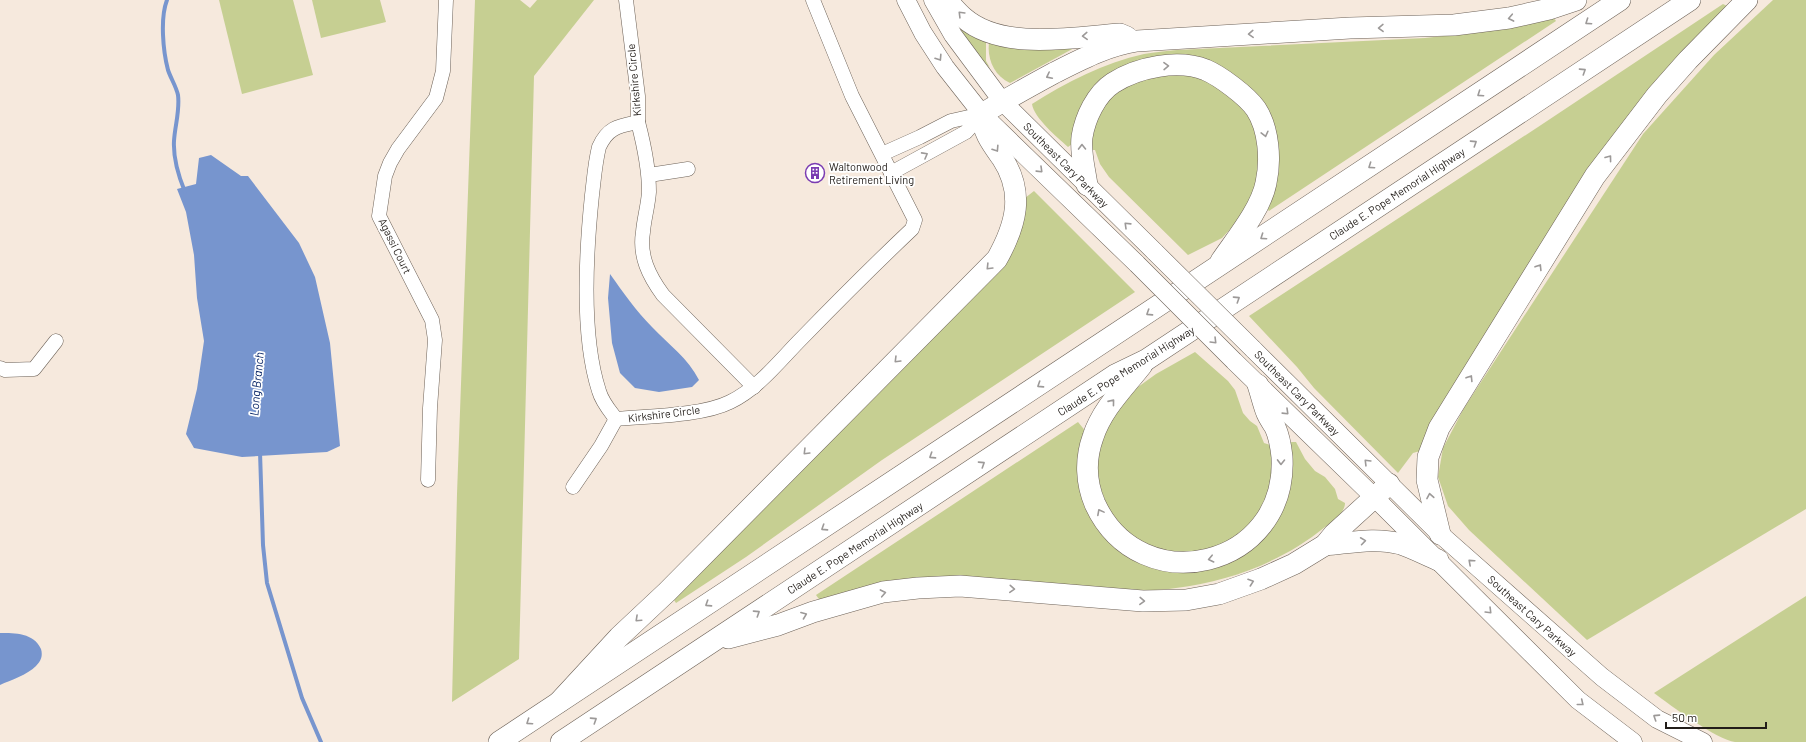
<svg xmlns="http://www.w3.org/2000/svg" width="1806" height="742" font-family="Barlow,sans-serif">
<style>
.green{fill:#c6cf92}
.water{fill:#7795ce}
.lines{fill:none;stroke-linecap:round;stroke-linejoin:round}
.stream{stroke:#7795ce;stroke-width:4}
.minor-casing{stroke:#6d6258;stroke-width:15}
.major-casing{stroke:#6d6258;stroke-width:19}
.highway-casing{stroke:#6d6258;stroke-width:22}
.minor{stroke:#fff;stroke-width:14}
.major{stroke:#fff;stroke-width:18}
.highway{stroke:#fff;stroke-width:21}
.major-bridge-casing{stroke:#6d6258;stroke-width:19;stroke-linecap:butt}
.major-bridge{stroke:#fff;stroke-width:18}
.oneway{stroke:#9c9998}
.labels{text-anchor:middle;stroke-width:3.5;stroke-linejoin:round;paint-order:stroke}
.street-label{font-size:11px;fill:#221d19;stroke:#fff}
.poi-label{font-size:11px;fill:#221d19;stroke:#fff;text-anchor:start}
.water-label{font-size:12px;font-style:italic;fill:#052264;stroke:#fff}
</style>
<rect width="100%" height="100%" fill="#f6e9dd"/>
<g class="green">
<path d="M219,0H293L313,75L242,94Z"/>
<path d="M312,0H380L386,22L321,38Z"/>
<path d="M475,0H520L530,8L537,0H594L534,76L519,659L452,702L457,494Z"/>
<path d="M1773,0H1806V509L1587,640L1469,530L1448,506L1438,477L1443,448L1464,408L1643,134L1714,55Z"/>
<path d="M1723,4L1731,8L1700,37L1420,451L1413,453L1398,473L1314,388L1297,367L1249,316L1538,127Z"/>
<path d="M1553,17L1556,21L1269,211L1265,206L1276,163L1230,75L1128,64L1072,144L1068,147C1057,137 1034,118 1032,104C1066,82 1104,63 1144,54C1155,52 1166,51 1177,50L1425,38L1506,29Z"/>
<path d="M958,26L984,38L986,42V61L990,68L980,58Z"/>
<path d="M989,43L1076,47L1010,83C994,76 987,59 989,43Z"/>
<path d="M1186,72L1227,90L1253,121L1260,145L1258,189L1245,213L1222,238L1188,255L1109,177L1100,164L1095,150H1090L1095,121L1112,94L1147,75Z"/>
<path d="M1034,191L1135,292L882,460L746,557L676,603L672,597L999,270L1025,198Z"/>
<path d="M1195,352L1228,381L1235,390L1243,413L1250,421L1257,426L1264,443L1274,446L1273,487L1255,523L1213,553L1155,552L1113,521L1094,471L1100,435L1127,395L1156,374Z"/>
<path d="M1078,422L1087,433C1092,458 1096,483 1101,508C1103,517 1103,529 1107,537C1110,545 1128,555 1135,559C1193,589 1269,560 1288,497C1294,479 1291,461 1289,442H1296L1305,459L1315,471L1325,477L1335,489L1338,499L1345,503C1345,513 1333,521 1325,527C1282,562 1230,581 1176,588C1145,593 1113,587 1082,588C995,591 908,597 821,602L816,595Z"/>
<path d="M1806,596V742C1783,742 1758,742 1735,742C1717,740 1670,705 1654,693Z"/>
</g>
<g class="water">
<path d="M211,155L241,176H248L299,243L315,277L330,343L340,446L327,452L242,457L194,448L186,434L197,389L204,341L197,298L194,255L186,212L177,189L196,184L199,158Z"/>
<path d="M610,274C623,292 636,311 652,327C669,345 688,358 699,380L692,387L659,392L635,388L620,373L612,343L608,298Z"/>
<path d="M0,633C15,633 34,633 41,649C43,656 41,661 36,666C27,675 11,680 0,685Z"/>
</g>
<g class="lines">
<g class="stream">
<path d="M167,0C160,18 163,51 168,70C171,79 176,86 178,95C180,111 175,125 174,141C173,159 178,175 185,192"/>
<path d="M260,452L263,545L267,583L302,698L321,742"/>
</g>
<g class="minor-casing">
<g id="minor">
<path d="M638,122C644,145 649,169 649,192C648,206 644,219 643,232C639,256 649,276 663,295L754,387"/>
<path d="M882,154L920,137L951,121L982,114"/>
<path d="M891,173L966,132L982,114"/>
<path d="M649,175L688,169"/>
<path d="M0,368L5,370L34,369L56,341"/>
<path d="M616,419C648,416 702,416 730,402C759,388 780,360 802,338C838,301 875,264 912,229L915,220L852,96L813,0"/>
<path d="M616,419C610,411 602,402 599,391C581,336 586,253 592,195C594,179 595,163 599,147C608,127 619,126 638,122V96L626,0"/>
<path d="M428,480L430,408L435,340L432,320L379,216L385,176L390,163L398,149L436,98L443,71L446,0"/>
<path d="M573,487L601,446L616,419"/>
</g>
</g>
<g class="major-casing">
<g id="major">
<path d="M906,0L923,33L945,67L982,114L1137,264"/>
<path d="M933,0L953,35L1002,101L1155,252"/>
<path d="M1253,349L1440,534L1602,677L1657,719L1703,742"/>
<path d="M1234,361L1375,498L1578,700L1633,742"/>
</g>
</g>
<g class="highway-casing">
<g id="highway">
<path d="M947,0C952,6 958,13 964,18C1002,51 1074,37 1120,34L1127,37"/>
<path d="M1087,185C1085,170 1080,153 1082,137C1085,118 1096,94 1113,83C1138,67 1178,59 1206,70C1220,76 1247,96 1256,109C1269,129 1271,160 1266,183C1261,209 1236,239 1221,261"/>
<path d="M1142,365C1124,388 1102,409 1093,437C1085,459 1086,483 1095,504C1141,603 1288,568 1282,457C1281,447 1279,436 1275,427C1272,422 1268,417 1266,411C1263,403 1261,394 1258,385"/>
<path d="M1440,534L1427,480L1428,457L1439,428L1595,176L1657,95L1688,60L1747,0"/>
<path d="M1325,545C1350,543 1375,537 1401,544C1413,548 1426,555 1438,560"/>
<path d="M728,638L778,625L813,612L883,592L918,588L960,586L1143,601L1186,600L1219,594L1261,579L1294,564L1325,545L1334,534L1389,484"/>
<path d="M559,702L619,637L667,592L997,259C1016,225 1025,193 1002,158C992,144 982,131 982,114C1006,99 1030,86 1054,73C1082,59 1106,46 1137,41L1350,28L1454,25L1509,18L1549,9L1576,0"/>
<path d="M499,742L1620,0"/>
<path d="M561,742L1115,375L1146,360L1690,0"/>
</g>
</g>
<use href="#minor" class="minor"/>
<use href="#major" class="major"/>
<use href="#highway" class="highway"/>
<g class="major-bridge-casing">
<g id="major-bridge">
<path d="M1155,252L1253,349"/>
<path d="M1137,264L1234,361"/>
</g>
</g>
<use href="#major-bridge" class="major-bridge"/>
</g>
<defs><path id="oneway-chevron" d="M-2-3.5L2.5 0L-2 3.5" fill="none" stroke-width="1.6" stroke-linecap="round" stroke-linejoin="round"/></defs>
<g class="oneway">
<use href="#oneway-chevron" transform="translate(961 14) rotate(-135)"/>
<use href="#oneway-chevron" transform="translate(1511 18) rotate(169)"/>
<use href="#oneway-chevron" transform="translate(1588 22) rotate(146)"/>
<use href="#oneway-chevron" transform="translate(1381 28) rotate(179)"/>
<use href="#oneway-chevron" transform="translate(1251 34) rotate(177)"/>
<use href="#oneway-chevron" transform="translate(1085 36) rotate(177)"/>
<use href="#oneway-chevron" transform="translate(939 58) rotate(57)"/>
<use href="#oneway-chevron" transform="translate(1166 66) rotate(-1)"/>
<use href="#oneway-chevron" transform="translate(1583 71) rotate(-33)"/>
<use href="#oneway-chevron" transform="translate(1049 76) rotate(153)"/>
<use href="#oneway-chevron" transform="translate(1480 94) rotate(146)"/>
<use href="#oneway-chevron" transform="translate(1265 134) rotate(76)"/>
<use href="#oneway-chevron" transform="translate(1474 143) rotate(-33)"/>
<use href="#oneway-chevron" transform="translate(1082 147) rotate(-91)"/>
<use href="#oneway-chevron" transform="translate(996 149) rotate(57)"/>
<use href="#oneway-chevron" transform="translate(925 155) rotate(-29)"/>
<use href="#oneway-chevron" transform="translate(1609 158) rotate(-53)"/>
<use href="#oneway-chevron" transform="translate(1371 166) rotate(146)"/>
<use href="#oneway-chevron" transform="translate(1040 170) rotate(44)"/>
<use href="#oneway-chevron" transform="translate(1127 225) rotate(-136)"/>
<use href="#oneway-chevron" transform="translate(1263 237) rotate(146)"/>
<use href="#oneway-chevron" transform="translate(989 267) rotate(134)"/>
<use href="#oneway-chevron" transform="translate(1539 267) rotate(-58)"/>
<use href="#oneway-chevron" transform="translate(1237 299) rotate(-33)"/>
<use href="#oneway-chevron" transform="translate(1149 313) rotate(147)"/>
<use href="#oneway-chevron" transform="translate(1214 341) rotate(45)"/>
<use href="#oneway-chevron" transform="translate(897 360) rotate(135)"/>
<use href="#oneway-chevron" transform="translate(1470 378) rotate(-58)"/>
<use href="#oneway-chevron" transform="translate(1040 385) rotate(147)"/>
<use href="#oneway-chevron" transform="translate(1112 402) rotate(-51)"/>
<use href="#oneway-chevron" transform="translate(1286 412) rotate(44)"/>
<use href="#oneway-chevron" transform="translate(806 452) rotate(135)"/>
<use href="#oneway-chevron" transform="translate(932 456) rotate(147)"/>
<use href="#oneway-chevron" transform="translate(1281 462) rotate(91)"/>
<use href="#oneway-chevron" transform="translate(1367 462) rotate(-135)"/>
<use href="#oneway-chevron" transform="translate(982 464) rotate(-33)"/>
<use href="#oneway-chevron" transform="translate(1430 496) rotate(-100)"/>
<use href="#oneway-chevron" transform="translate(1100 512) rotate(-118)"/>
<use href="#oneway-chevron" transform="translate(824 528) rotate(147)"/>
<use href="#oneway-chevron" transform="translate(1363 541) rotate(-8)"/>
<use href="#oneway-chevron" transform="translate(1211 559) rotate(167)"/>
<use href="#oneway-chevron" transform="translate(1471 562) rotate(-138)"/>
<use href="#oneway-chevron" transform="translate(1251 582) rotate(-19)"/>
<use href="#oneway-chevron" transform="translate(1012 589) rotate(4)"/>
<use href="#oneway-chevron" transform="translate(883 593) rotate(-11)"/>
<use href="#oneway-chevron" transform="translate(1142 601) rotate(2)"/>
<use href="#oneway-chevron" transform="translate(708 604) rotate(147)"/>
<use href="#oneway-chevron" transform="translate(1489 611) rotate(45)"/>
<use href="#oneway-chevron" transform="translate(757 613) rotate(-33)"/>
<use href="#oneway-chevron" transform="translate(804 615) rotate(-21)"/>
<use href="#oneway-chevron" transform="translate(638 619) rotate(137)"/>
<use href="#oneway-chevron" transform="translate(1581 703) rotate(39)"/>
<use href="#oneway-chevron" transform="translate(1656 717) rotate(-147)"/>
<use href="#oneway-chevron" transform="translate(594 720) rotate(-33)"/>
<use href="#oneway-chevron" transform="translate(529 722) rotate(146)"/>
</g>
<defs>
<g id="building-ring" transform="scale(1)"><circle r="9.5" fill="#fff" stroke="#7a3cb2" stroke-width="1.5"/><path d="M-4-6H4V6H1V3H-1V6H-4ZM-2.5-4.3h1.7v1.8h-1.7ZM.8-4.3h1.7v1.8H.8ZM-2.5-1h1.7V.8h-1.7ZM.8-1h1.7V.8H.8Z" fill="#7a3cb2"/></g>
</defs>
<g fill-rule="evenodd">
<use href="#building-ring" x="815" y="173"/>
</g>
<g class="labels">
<g class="street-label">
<text transform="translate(634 80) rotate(-95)" y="4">Kirkshire Circle</text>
<text transform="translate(1066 165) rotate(45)" y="4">Southeast Cary Parkway</text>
<text transform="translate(1397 194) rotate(-33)" y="4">Claude E. Pope Memorial Highway</text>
<text transform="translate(395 246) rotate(64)" y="4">Agassi Court</text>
<text transform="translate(1126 371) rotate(-32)" y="4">Claude E. Pope Memorial Highway</text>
<text transform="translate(1297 393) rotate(45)" y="4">Southeast Cary Parkway</text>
<text transform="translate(664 414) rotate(-7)" y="4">Kirkshire Circle</text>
<text transform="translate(855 548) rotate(-33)" y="4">Claude E. Pope Memorial Highway</text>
<text transform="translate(1532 616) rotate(42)" y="4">Southeast Cary Parkway</text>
</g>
<g class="poi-label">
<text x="829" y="171">Waltonwood<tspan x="829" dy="13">Retirement Living</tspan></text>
</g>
<g class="water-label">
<text transform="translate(257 384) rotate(-85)" y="4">Long Branch</text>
</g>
</g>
<path d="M1666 722v6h100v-6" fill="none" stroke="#221d19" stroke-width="2"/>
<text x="1672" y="722" font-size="12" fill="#221d19" stroke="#ffffff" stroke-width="3" paint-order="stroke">50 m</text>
</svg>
